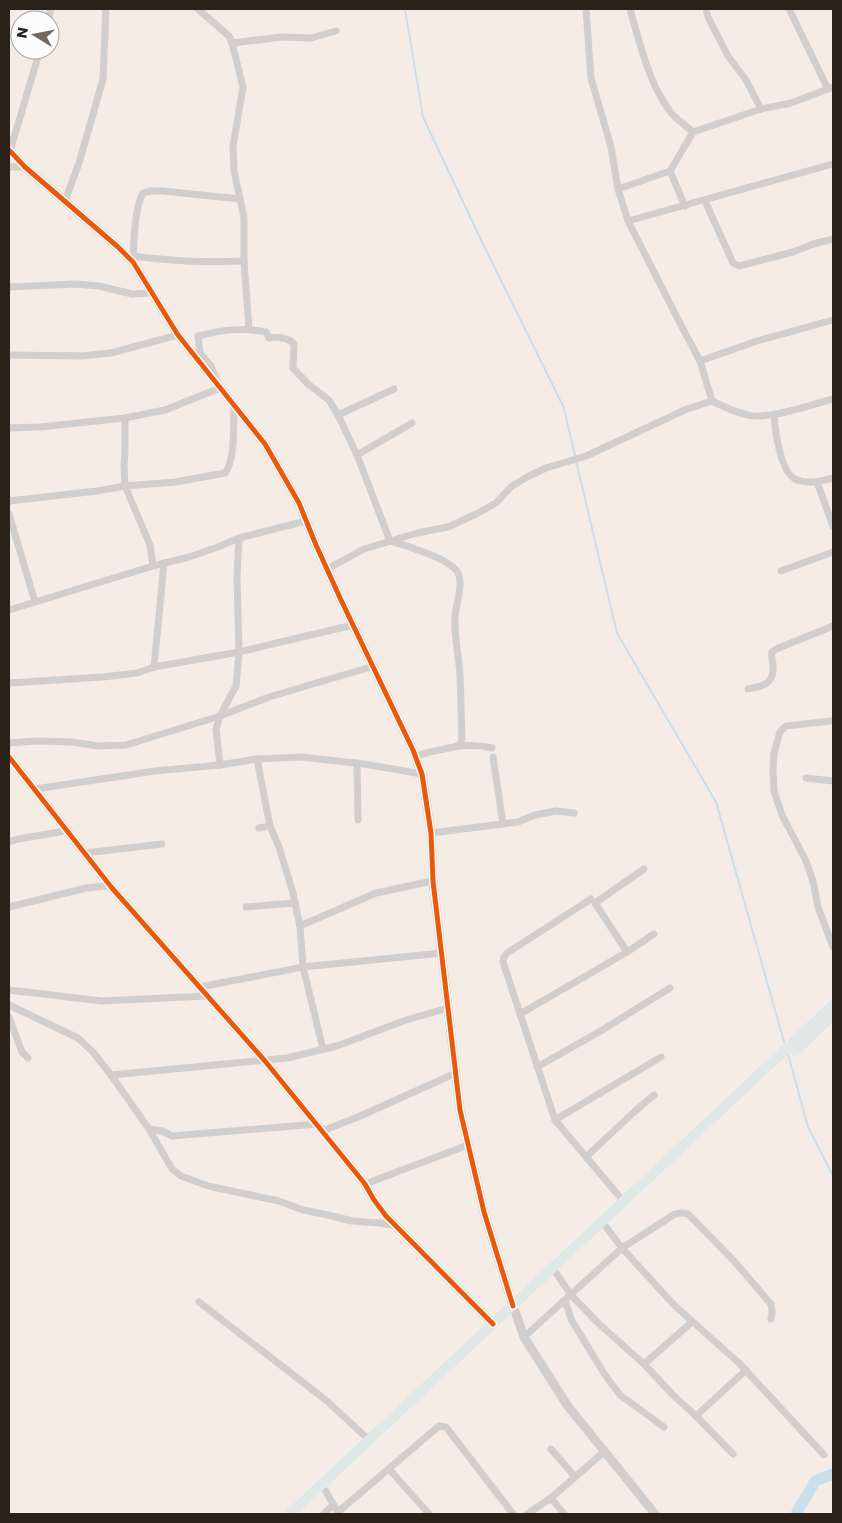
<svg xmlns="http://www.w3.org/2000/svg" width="842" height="1523" font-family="Poppins,sans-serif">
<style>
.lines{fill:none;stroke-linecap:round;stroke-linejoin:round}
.stream{stroke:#cadfeb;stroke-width:2}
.river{stroke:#cadfeb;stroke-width:11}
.minor{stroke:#d1cecc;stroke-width:7}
.tertiary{stroke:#d1cecc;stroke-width:9}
.primary{stroke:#e1e8e8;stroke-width:10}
.cycleway-casing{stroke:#fcfcfc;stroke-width:8}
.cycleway{stroke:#e8590c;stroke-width:5}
</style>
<rect width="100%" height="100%" fill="#f5ece5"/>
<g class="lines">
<g class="stream">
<path d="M405,9L423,117L482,242L564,408L575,456"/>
<path d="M576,461L617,633L716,802L785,1045"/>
<path d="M788,1054L808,1127L833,1176"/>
</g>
<path class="river" d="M796,1514L815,1481L833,1474"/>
<g class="minor">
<path d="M198,9L229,36L232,43L243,87L233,146L234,171L244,218V261L249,329"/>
<path d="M586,9L591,78L611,147L618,189L628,221L682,327L700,361L712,401"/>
<path d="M630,9C639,41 651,92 675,117C681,122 687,127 693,132"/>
<path d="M706,9L708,17L728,56L746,80L761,109"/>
<path d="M789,9L828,89"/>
<path d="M48,20L51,9"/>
<path d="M232,43L282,37L311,38L336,31"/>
<path d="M10,151L40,50"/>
<path d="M9,167H25"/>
<path d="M618,189L670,171"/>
<path d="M65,201L79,163L103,79L106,9"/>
<path d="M705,201L733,263L739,266L793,252L813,244L833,239"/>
<path d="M685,206L670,171L693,132L761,109L791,103L833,87"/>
<path d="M628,221L833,164"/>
<path d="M133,256C170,261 207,263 244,261"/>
<path d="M133,262C134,243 134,209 143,193L150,191H163L240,199"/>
<path d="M9,287L76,284L99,286L132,294L152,293"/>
<path d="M9,355L83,356L111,353L178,335"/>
<path d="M700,361L757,341L833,320"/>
<path d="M774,414C775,430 780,471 795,479C808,485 821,481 833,478"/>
<path d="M338,415L394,389"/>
<path d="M125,418V451L124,466L125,486L150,545L153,566"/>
<path d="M9,428L40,427L125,418L165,410L220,388L211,366L200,353L198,336C222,330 241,327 266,332L269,338C277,336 289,338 294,344L293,368L308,384L329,400L338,415L357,455L390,541C405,545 451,559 458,573C464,585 455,606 455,618C454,637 459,656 460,675C461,696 461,716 462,736L461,743L457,746"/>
<path d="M357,455L412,423"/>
<path d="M817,482L833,526"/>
<path d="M9,501L97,491L125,486L175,482L225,473C236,459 233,422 234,404"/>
<path d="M9,514L35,602"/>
<path d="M327,569L364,549L417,533L448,527L476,514L496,503L512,486L529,476L546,468L586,456L687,409L712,401C724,407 739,414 753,416C778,417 809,405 833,399"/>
<path d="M781,571L833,552"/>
<path d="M9,610L153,566L189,557L218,547L239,538L306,521"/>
<path d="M154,667L164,563"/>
<path d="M9,683L103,677L137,673L154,667L239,652L353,625"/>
<path d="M748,689C764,686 775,683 773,664C772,659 771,656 772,652L776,649L833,626"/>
<path d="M831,721L786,726L780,732L774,753L773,771L774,791L782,815L806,861L813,881L818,907L833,947"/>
<path d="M9,743L38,741L72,742L99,746L126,745L220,716L269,697L374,666"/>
<path d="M415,756C440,750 466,741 492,748"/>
<path d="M493,757L503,824"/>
<path d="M257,759L270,826L279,847L293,893L300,926L303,967L323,1049"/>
<path d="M357,763L358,820"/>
<path d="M220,765L216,729L220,716L236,686L239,652L237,576L239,538"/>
<path d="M806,778L833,781"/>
<path d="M35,789L155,771L220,765L257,759L301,757L364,764L422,774"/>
<path d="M259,828L270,826"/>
<path d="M431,833L518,822L535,815L556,811L574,813"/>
<path d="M9,842L18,839L66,831"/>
<path d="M85,853L162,844"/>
<path d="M591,899L507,953L504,957L503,962L555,1120L624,1202"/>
<path d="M9,907L86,888L105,886L112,888"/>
<path d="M246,907L295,903"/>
<path d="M300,926L376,893L433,881"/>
<path d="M627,952L595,903L644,869"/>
<path d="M200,987L303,967L442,953"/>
<path d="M9,990L102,1001L206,996"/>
<path d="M9,1005L78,1038L93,1052L111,1075L149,1129L162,1131L172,1136L317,1124"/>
<path d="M520,1014L627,952L654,934"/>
<path d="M9,1017L22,1052L28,1058"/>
<path d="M537,1067L599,1032L670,988"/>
<path d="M111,1075L287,1058L337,1046L406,1020L448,1008"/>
<path d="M555,1120L661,1057"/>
<path d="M149,1129L172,1169L181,1176L208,1186L279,1201L303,1210L328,1215L352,1221L380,1223L397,1226"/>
<path d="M322,1131L358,1117L456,1073"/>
<path d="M586,1157L634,1112L654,1095"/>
<path d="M365,1184L468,1145"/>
<path d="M606,1227L622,1248L674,1305L739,1363L824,1455"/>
<path d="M556,1273L571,1295L599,1324L644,1364L673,1395L696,1416L733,1454"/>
<path d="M565,1300L571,1319L605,1375L620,1395L664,1427"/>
<path d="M199,1302L327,1401L369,1440"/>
<path d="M524,1337L622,1248L675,1214L682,1213L688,1214L734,1261L771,1304L772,1312L771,1319"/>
<path d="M644,1364L692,1322"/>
<path d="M696,1416L746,1370"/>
<path d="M551,1449L575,1477"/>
<path d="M389,1469L429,1514"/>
<path d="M325,1490L339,1514"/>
<path d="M551,1498L564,1514"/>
<path d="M338,1512L439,1426L446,1427L513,1514"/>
<path d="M324,1514L333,1505"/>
<path d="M527,1514L551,1498L605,1451"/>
</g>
<g class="tertiary">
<path d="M9,150L25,167L118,247L133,262L178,335L265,444L299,503L316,545L341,600L413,750L422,774L431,833L433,881L460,1110L484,1212L513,1306"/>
<path d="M9,757L112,888L265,1061L365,1184L374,1200L386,1216L493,1324"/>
<path d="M515,1311L524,1337L567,1405L655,1514"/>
</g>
<g class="primary">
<path d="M795,1051L833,1015"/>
<path d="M290,1514L833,1005"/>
</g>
<g class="cycleway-casing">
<g id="cycleway">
<path d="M9,150L25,167L118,247L133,262L178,335L265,444L299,503L316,545L341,600L413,750L422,774L431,833L433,881L460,1110L484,1212L513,1306"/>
<path d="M9,757L112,888L265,1061L365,1184L374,1200L386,1216L493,1324"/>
</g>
</g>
<use href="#cycleway" class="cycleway"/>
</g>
<rect width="842" height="1523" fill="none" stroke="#2a2119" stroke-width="20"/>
<g transform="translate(35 35) rotate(280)"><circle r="24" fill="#fcfcfc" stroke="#a8a4a1"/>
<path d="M0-4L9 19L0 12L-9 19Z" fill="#716860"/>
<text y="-8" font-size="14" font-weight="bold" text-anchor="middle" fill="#2a2119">N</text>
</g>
</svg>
